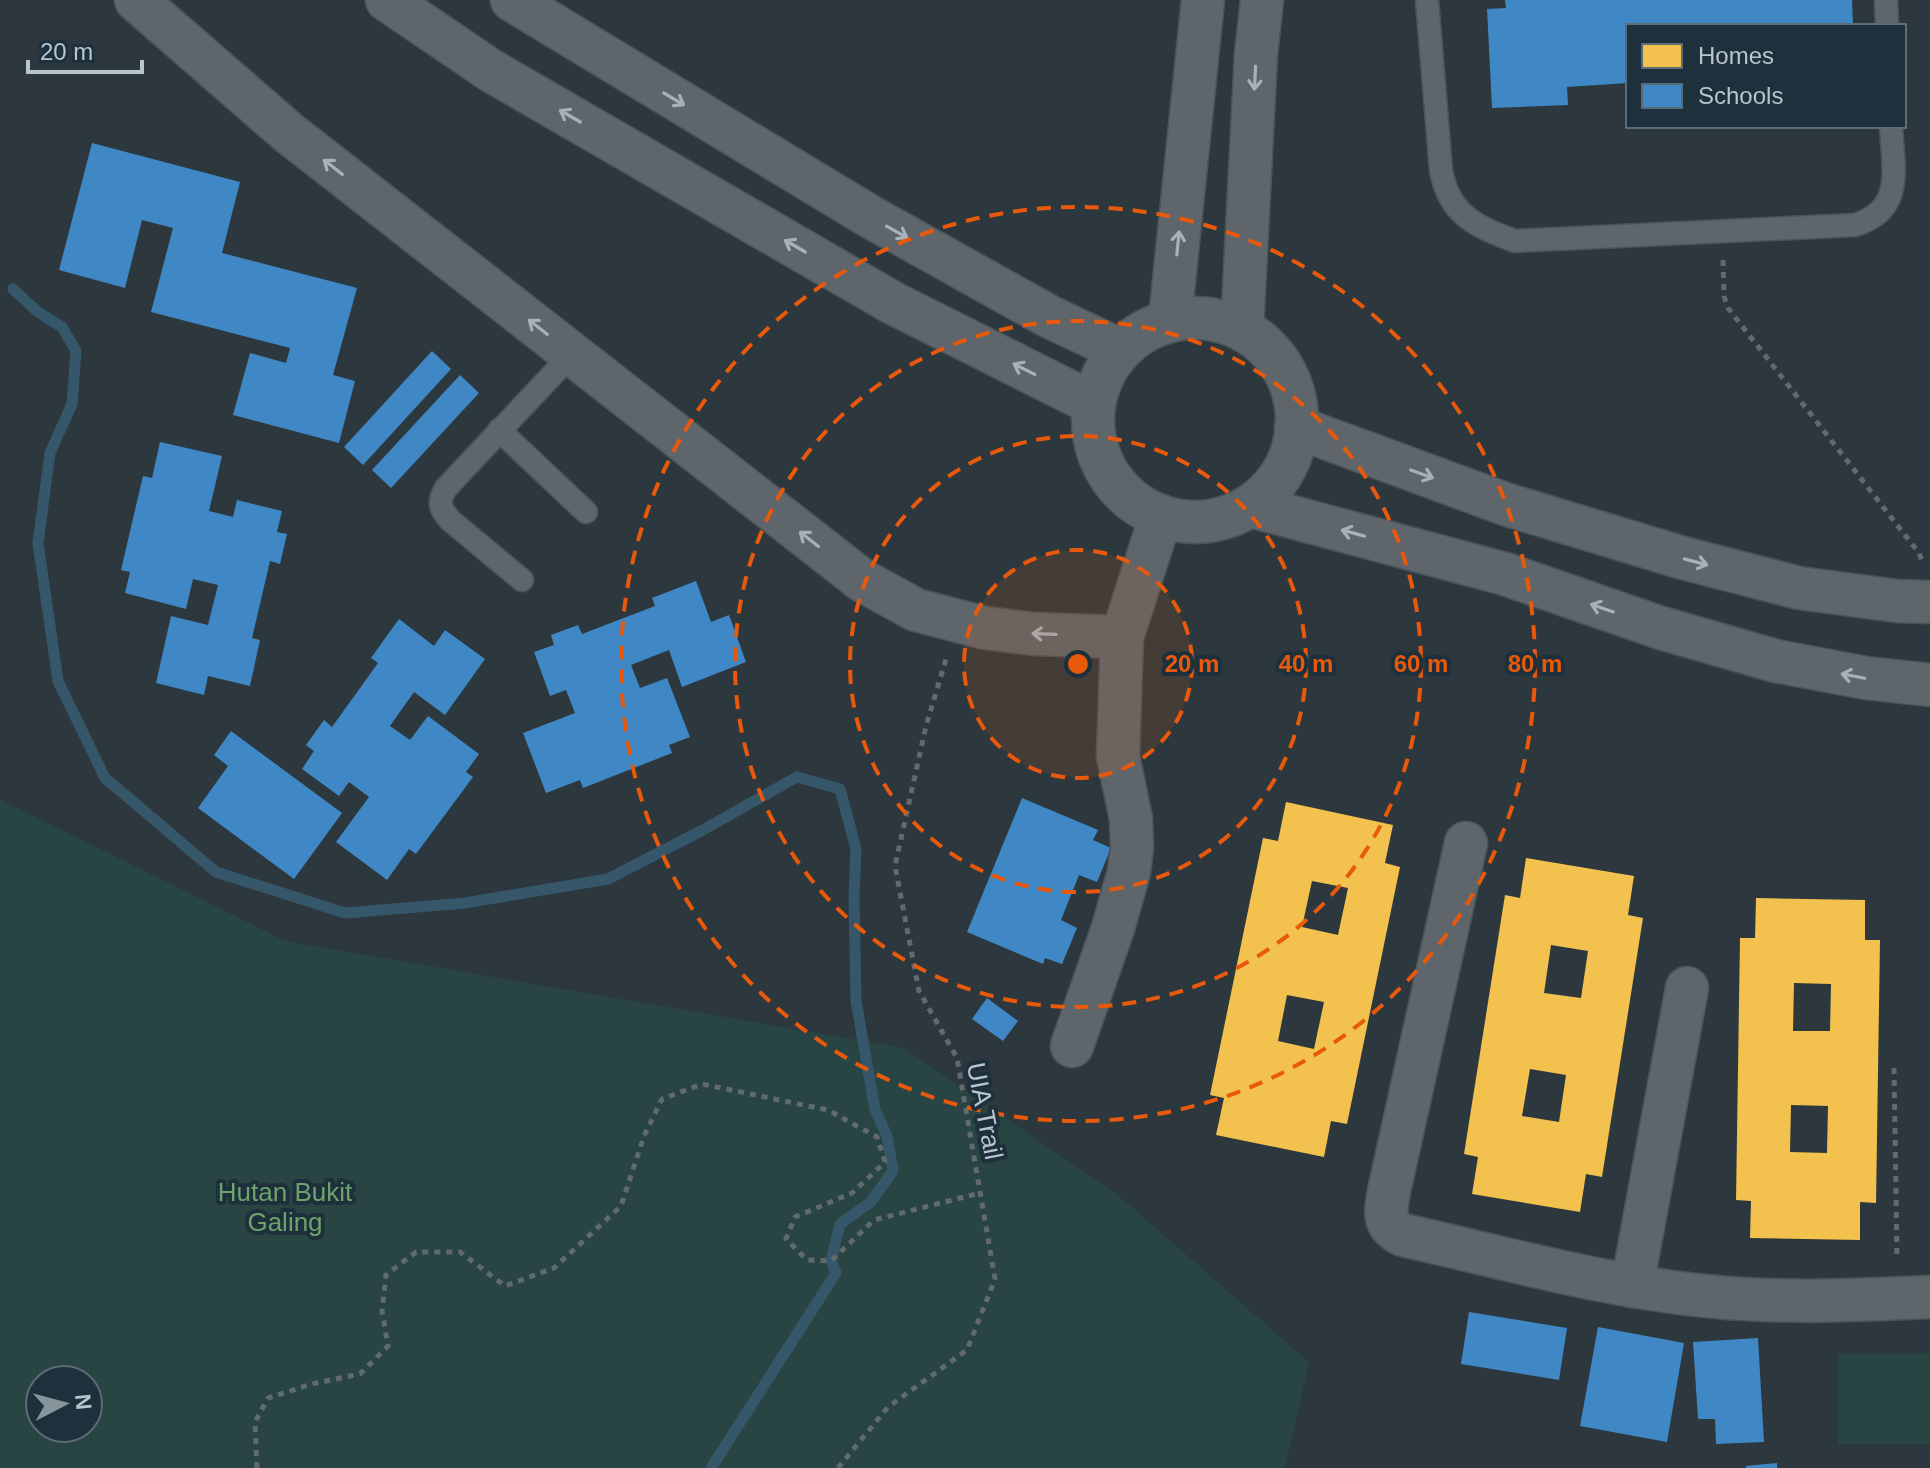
<svg xmlns="http://www.w3.org/2000/svg" width="1930" height="1468" font-family="Helvetica,sans-serif">
<style>
.green{fill:#284543;fill-rule:evenodd}
.homes{fill:#f2c14e;fill-rule:evenodd}
.schools{fill:#3f88c5}
.lines{fill:none;stroke-linecap:round;stroke-linejoin:round}
.stream{stroke:#36576a;stroke-width:11}
.service-casing{stroke:#4b5358;stroke-width:25}
.minor-casing{stroke:#4b5358;stroke-width:45}
.path{stroke:#616a6f;stroke-width:5;stroke-dasharray:6 6;stroke-linecap:butt}
.service{stroke:#5e666b;stroke-width:22}
.minor{stroke:#5e666b;stroke-width:42}
.oneway{stroke:#a6b2ba}
.ring{fill:none;stroke:#e8590c;stroke-width:4;stroke-dasharray:14 10}
.labels{text-anchor:middle;stroke-width:8;stroke-linejoin:round;paint-order:stroke}
.street-label{font-size:26px;fill:#b8c5ce;stroke:#1e303b}
.park-label{font-size:26px;fill:#6da26d;stroke:#1e303b}
.centre{fill:#e8590c;stroke:#1e303b;stroke-width:4}
.ring-label{font-size:24px;text-anchor:middle;font-weight:bold;fill:#e8590c;stroke:#1e303b;stroke-width:8;stroke-linejoin:round;paint-order:stroke}
</style>
<rect width="100%" height="100%" fill="#2d383e"/>
<g class="green">
<path d="M0,799L285,941L904,1048L1119,1196L1309,1362L1285,1468H0ZM40,1380H88V1428H40Z"/>
<rect x="1838" y="1353" width="92" height="91"/>
</g>
<g class="homes">
<path d="M1286,802L1393,825L1385,863L1400,867L1347,1124L1331,1121L1324,1157L1216,1135L1224,1098L1210,1095L1263,838L1278,841ZM1312,881L1348,888L1338,935L1302,927ZM1287,995L1324,1002L1314,1049L1278,1041Z"/>
<path d="M1526,858L1634,876L1628,915L1643,918L1602,1177L1586,1174L1580,1212L1472,1194L1478,1157L1464,1154L1505,895L1520,898ZM1551,945L1588,951L1581,998L1544,993ZM1530,1069L1566,1075L1559,1122L1522,1116Z"/>
<path d="M1756,898L1865,900V940H1880L1876,1203L1860,1202V1240L1750,1238L1751,1201L1736,1200L1740,938H1755ZM1794,983L1831,984L1830,1031H1793ZM1791,1105L1828,1106L1827,1153L1790,1152Z"/>
</g>
<g class="schools">
<path d="M1505,0H1852L1853,26H1628V83L1567,87L1568,105L1492,108L1487,9L1506,8Z"/>
<path d="M92,143L240,182L222,253L357,288L333,375L355,381L339,443L233,415L250,353L286,363L290,348L151,312L173,228L142,220L125,288L59,270Z"/>
<path d="M432,351L451,369L363,465L344,447Z"/>
<path d="M460,375L479,393L391,488L372,470Z"/>
<path d="M160,442L222,456L209,511L233,517L237,500L282,511L277,532L287,534L280,564L270,561L252,638L260,640L250,686L208,676L204,695L156,683L171,616L208,625L218,585L193,579L186,609L125,593L130,572L121,570L143,476L152,478Z"/>
<path d="M696,581L711,622L729,615L746,662L682,687L669,650L631,665L640,688L667,678L690,737L669,745L672,753L583,788L580,780L546,793L523,733L575,713L566,690L550,696L534,652L554,645L551,635L578,625L582,634L655,606L652,598Z"/>
<path d="M399,619L434,646L445,630L485,659L445,715L414,692L390,726L410,740L428,716L479,754L466,772L473,777L416,854L409,849L387,880L336,842L369,797L349,782L339,796L302,769L314,751L306,745L324,720L332,727L378,663L371,658Z"/>
<path d="M231,731L342,813L294,879L198,808L228,766L214,755Z"/>
<path d="M1022,798L1098,830L1093,840L1111,848L1097,882L1079,875L1061,920L1077,928L1062,964L1045,958L1043,964L967,932Z"/>
<path d="M987,998L1018,1021L1003,1041L972,1019Z"/>
<path d="M1469,1312L1567,1328L1559,1380L1461,1364Z"/>
<path d="M1598,1327L1684,1343L1667,1442L1580,1426Z"/>
<path d="M1758,1338L1764,1442L1716,1444L1715,1419H1698L1693,1342Z"/>
<path d="M1777,1463V1468H1746V1466Z"/>
</g>
<g class="lines">
<path class="stream" d="M13,289L38,312L62,327L76,351L72,404L50,453L38,543L58,681L105,778L216,872L345,913L465,903L608,879L701,831L797,777L840,789L856,849L854,896L856,1001L875,1110L887,1136L893,1171L871,1202L840,1224L831,1261L836,1273L711,1468"/>
<g class="service-casing">
<g id="service">
<path d="M1427,0L1441,171C1443,179 1445,188 1449,195C1461,221 1490,232 1515,241L1855,225C1905,210 1893,168 1891,126"/>
<path d="M1886,0L1887,26"/>
<path d="M499,430L586,512"/>
<path d="M522,580L451,521C440,509 437,503 446,488L572,354"/>
</g>
</g>
<g class="minor-casing">
<g id="minor">
<path d="M136,0L289,133L863,581L916,610L985,628L1034,634L1122,637"/>
<path d="M387,0L490,70L893,303L1094,404"/>
<path d="M512,0L869,216L1050,317L1120,350"/>
<circle cx="1195" cy="420" r="102"/>
<path d="M1170,320L1203,0"/>
<path d="M1242,329L1256,54L1262,0"/>
<path d="M1296,427L1508,505L1683,558L1799,588L1897,601L1930,602"/>
<path d="M1251,506L1505,574L1661,628L1776,661L1866,678L1930,685"/>
<path d="M1466,843L1389,1191C1386,1211 1381,1224 1403,1235C1510,1259 1618,1290 1728,1298C1795,1303 1863,1300 1930,1297"/>
<path d="M1072,1046L1113,928L1129,872L1132,847L1131,819L1118,756L1122,637L1161,516"/>
<path d="M1632,1286L1687,988"/>
</g>
</g>
<g class="path">
<path d="M1723,260L1724,296L1728,308L1919,553L1923,563"/>
<path d="M1894,1068L1897,1259"/>
<path d="M257,1468L255,1422L268,1398L312,1384L360,1374L388,1346L382,1311L386,1275L416,1252H460L505,1286L554,1268L621,1206L644,1136L662,1099L702,1084L828,1110L877,1137L885,1162L852,1193L795,1217L786,1239L807,1260L831,1261L874,1220L980,1193"/>
<path d="M838,1468L888,1407L967,1350L995,1279L957,1058L919,991L895,866L926,726L946,659"/>
</g>
<use href="#service" class="service"/>
<use href="#minor" class="minor"/>
</g>
<defs><path id="oneway-shaft" d="M-6 0H5M1.5-3L5.5 0L1.5 3" fill="none" stroke-width="1.6" stroke-linecap="round" stroke-linejoin="round" transform="scale(2)"/></defs>
<g class="oneway">
<use href="#oneway-shaft" transform="translate(1255 78) rotate(93)"/>
<use href="#oneway-shaft" transform="translate(674 99) rotate(31)"/>
<use href="#oneway-shaft" transform="translate(570 116) rotate(-150)"/>
<use href="#oneway-shaft" transform="translate(333 167) rotate(-142)"/>
<use href="#oneway-shaft" transform="translate(897 232) rotate(29)"/>
<use href="#oneway-shaft" transform="translate(1178 243) rotate(-84)"/>
<use href="#oneway-shaft" transform="translate(795 246) rotate(-150)"/>
<use href="#oneway-shaft" transform="translate(538 327) rotate(-142)"/>
<use href="#oneway-shaft" transform="translate(1024 369) rotate(-153)"/>
<use href="#oneway-shaft" transform="translate(1422 474) rotate(20)"/>
<use href="#oneway-shaft" transform="translate(1353 533) rotate(-165)"/>
<use href="#oneway-shaft" transform="translate(809 539) rotate(-142)"/>
<use href="#oneway-shaft" transform="translate(1696 562) rotate(15)"/>
<use href="#oneway-shaft" transform="translate(1602 608) rotate(-161)"/>
<use href="#oneway-shaft" transform="translate(1044 634) rotate(-178)"/>
<use href="#oneway-shaft" transform="translate(1853 676) rotate(-169)"/>
</g>
<circle cx="1078" cy="664" r="114" fill="#e8590c" fill-opacity=".12"/>
<g class="ring">
<circle cx="1078" cy="664" r="114"/>
<circle cx="1078" cy="664" r="228"/>
<circle cx="1078" cy="664" r="343"/>
<circle cx="1078" cy="664" r="457"/>
</g>
<g class="labels">
<g class="street-label">
<text transform="translate(985 1111) rotate(79)" y="9">UIA Trail</text>
</g>
<g class="park-label">
<text x="285" y="1201">Hutan Bukit<tspan x="285" dy="30">Galing</tspan></text>
</g>
</g>
<circle cx="1078" cy="664" r="12" class="centre"/>
<g class="ring-label">
<text x="1192" y="672">20 m</text>
<text x="1306" y="672">40 m</text>
<text x="1421" y="672">60 m</text>
<text x="1535" y="672">80 m</text>
</g>
<rect x="1626" y="24" width="280" height="104" fill="#1e303b" stroke="#5c6c76" stroke-width="2"/>
<rect x="1642" y="44" width="40" height="24" fill="#f2c14e" stroke="#5c6c76" stroke-width="2"/>
<text x="1698" y="64" font-size="24" fill="#b8c5ce">Homes</text>
<rect x="1642" y="84" width="40" height="24" fill="#3f88c5" stroke="#5c6c76" stroke-width="2"/>
<text x="1698" y="104" font-size="24" fill="#b8c5ce">Schools</text>
<g transform="translate(64 1404) rotate(84)"><circle r="38" fill="#1e303b" stroke="#5c6c76" stroke-width="2"/>
<path d="M0-6L14 30L0 20L-14 30Z" fill="#87949c"/>
<text y="-12" font-size="22" font-weight="bold" text-anchor="middle" fill="#b8c5ce">N</text>
</g>
<path d="M28 60v12h114v-12" fill="none" stroke="#b8c5ce" stroke-width="4"/>
<text x="40" y="60" font-size="24" fill="#b8c5ce" stroke="#1e303b" stroke-width="6" paint-order="stroke">20 m</text>
</svg>
